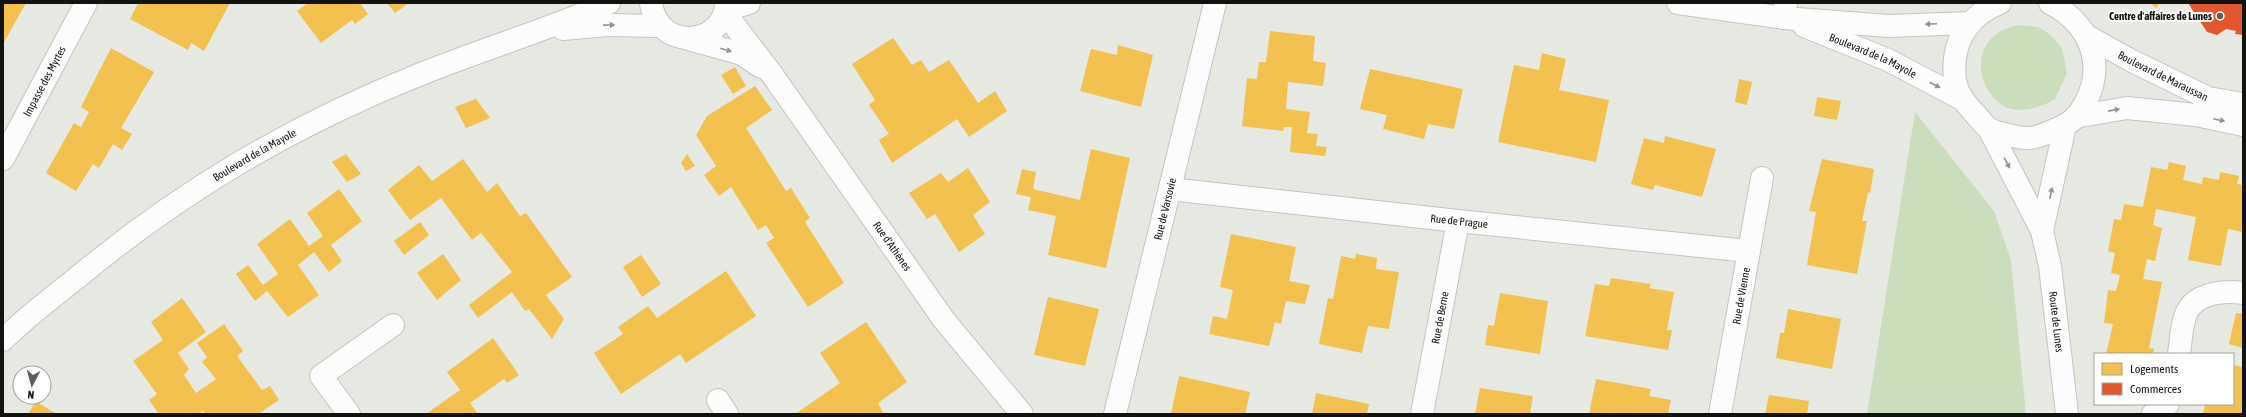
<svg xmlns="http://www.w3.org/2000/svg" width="2246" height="417" font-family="'Asap Condensed',sans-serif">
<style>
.green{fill:#cbdebc}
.homes{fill:#f2c14e}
.shops{fill:#e4572e}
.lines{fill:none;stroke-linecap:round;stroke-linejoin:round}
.minor-casing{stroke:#c2c5c0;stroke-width:24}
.secondary-casing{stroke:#c2c5c0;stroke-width:24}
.minor{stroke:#fbfcfb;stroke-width:22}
.secondary{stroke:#fbfcfb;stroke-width:22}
.oneway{fill:#929391}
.poi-dot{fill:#5c5e59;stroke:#fff;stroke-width:1.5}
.labels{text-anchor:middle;stroke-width:4;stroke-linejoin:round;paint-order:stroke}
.poi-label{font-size:11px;font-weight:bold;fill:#11130f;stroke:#fff;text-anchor:end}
.street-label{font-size:11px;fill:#11130f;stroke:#fff}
</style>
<rect width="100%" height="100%" fill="#e6eae3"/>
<g class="green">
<path d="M2017,25L2038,27L2050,34L2062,48L2067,73L2055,99C2041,108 2017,115 2002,105C1977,88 1972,50 1999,32C2004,29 2011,27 2017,25Z"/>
<path d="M1915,112L1994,211L2011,260L2026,414H1867Z"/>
</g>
<g class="homes">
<path d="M3,3H26L3,44Z"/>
<path d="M138,3H230L204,51L191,43L188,50L130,19Z"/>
<path d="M308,3H360L368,14L355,24L352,20L321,43L297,11Z"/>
<path d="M387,3H409L395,13Z"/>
<path d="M2150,3H2159L2156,8Z"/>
<path d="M1270,31L1315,36L1313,61L1326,63L1323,86L1288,82L1286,109L1310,112L1307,133L1318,134L1316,146L1327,147L1325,156L1290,152L1292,127H1284L1283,131L1242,126L1247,78L1257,79L1259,62H1266Z"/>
<path d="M893,38L912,65L921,60L929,72L949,60L978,103L995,91L1007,111L969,137L957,119L892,163L879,140L889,134L869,105L875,100L852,64Z"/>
<path d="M1118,45L1153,55L1141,107L1080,91L1091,49L1117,55Z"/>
<path d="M111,48L154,72L121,128L132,134L122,150L113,144L99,168L93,164L76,191L46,173L74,123L81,127L89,112L81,107Z"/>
<path d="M1542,53L1566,59L1559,90L1609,100L1596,162L1498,142L1514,65L1539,70Z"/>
<path d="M735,67L746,86L733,94L721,75Z"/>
<path d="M1370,69L1463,89L1454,129L1428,124L1424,139L1383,129L1387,115L1360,109Z"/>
<path d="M1739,79L1752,82L1747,105L1735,102Z"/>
<path d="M755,86L772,110L746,128L786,191L791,188L810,218L805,222L844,283L808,307L766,243L774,238L766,225L758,230L731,187L719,196L704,175L716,166L696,135L707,116Z"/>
<path d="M1817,97L1841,101L1837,120L1814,116Z"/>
<path d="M476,99L490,118L466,128L455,107Z"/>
<path d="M1665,136L1716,149L1702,197L1655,185L1653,190L1631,184L1644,138L1664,143Z"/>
<path d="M1091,149L1130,158L1106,268L1048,255L1056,216L1028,210L1031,197L1016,194L1022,169L1036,172L1033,189L1080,200Z"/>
<path d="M346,154L361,174L347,182L332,162Z"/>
<path d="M687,154L695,166L686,171L681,163Z"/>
<path d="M463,159L487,192L497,183L520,216L526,213L572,277L546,295L564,319L552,339L529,309L525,311L512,292L478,318L469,305L512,272L481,233L472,240L441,198L410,220L388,190L419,165L432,181Z"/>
<path d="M1822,159L1874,169L1870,193L1868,192L1862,221H1867L1857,274L1807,265L1816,212L1809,211Z"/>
<path d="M2169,162L2186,166L2183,180L2202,184L2203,177L2219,180L2220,172L2239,176L2237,184L2243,185V232L2228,229L2221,266L2188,260L2196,217L2156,209L2153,225L2162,228L2155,261L2147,259L2143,279L2162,282L2149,348L2154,349L2153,354H2106L2113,324L2104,323L2108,290L2116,291L2120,275L2111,273L2115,253L2108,251L2114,219L2121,220L2124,204L2143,207L2151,167L2167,170Z"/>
<path d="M968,168L990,202L973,215L985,234L959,252L935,214L927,219L909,193L941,173L948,182Z"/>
<path d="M339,189L362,221L331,245L342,261L329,272L314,252L298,265L319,295L288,317L267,291L255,301L236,274L248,265L263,285L278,274L257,244L290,219L309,246L323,236L307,213Z"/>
<path d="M420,222L429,235L404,255L394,241Z"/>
<path d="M1231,234L1296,247L1289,281L1310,285L1305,304L1286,301L1281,324L1275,322L1269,346L1209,334L1213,316L1227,319L1233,290L1220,287Z"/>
<path d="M443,254L461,280L437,300L417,273Z"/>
<path d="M1356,254L1377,258L1376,269L1399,272L1389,329L1368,326L1362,353L1319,344L1328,298L1333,299L1341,256L1355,259Z"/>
<path d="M641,255L661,284L642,297L623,267Z"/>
<path d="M726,271L756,316L686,363L680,354L621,394L594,353L623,334L618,327L648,306L657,318Z"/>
<path d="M1611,278L1651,284L1649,288L1674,292L1667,330H1672L1668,350L1585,336L1595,284L1609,286Z"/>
<path d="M1500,293L1548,301L1540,354L1485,345L1488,325L1494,326Z"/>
<path d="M1048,297L1099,309L1085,366L1034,355Z"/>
<path d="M182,298L206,332L178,353L189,369L184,375L196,393L216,379L202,362L207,357L197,343L224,324L243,351L237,356L262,390L270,386L279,400L258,414H205L203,411L198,414H159L149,400L157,394L133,361L163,340L151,322Z"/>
<path d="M1788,309L1841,319L1832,369L1776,358L1780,333H1784Z"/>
<path d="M2236,313L2243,314V348L2229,344Z"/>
<path d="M866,322L907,382L878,403L884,414H795L840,383L820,353Z"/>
<path d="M493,338L519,375L507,383L504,379L470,403L478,414H426L460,390L447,372Z"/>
<path d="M2233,365L2243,367V413L2203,414L2205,404H2233Z"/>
<path d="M1179,376L1250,392L1245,414H1171Z"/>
<path d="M1596,379L1651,389L1649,396L1671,400L1668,414H1589Z"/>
<path d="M1480,388L1533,396L1530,414H1475Z"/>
<path d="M1316,393L1369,404L1367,414H1312Z"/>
<path d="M1769,395L1809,401L1807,414H1765Z"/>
<path d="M36,401L42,405L56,414H28Z"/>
</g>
<path class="shops" d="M2188,3H2243V35L2235,34L2236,31L2226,29L2217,35L2207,32Z"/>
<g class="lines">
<g class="minor-casing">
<g id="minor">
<path id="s1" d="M725,13L771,73L944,320L1022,414"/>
<path d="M1784,18L1786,3"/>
<path d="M688,39L742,54L761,67"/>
<path id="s2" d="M1989,129L2042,231L2050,266L2067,414"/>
<path id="s3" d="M3,159L86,3"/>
<path id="s4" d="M1170,189L1458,221L1748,251"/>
<path d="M2042,231L2065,126"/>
<path d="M2179,354C2181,341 2181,326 2186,314C2194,293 2224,290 2243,293"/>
<path d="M718,400L727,414"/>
<path d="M349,414L321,376L393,325"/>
<path id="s5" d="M1115,414L1215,3"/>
<path id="s6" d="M1422,414L1458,221"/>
<path id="s7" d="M1720,414L1762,178"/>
<path d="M2153,414L2168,404"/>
</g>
</g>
<g class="secondary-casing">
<g id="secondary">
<path d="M651,3C658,52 724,47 726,3"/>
<path d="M1678,3L1784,18L1888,26L1970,23"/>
<path d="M2000,3C1976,12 1958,32 1955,58C1952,85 1958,96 1976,115C1980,119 1984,125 1988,128C1993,132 2019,138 2026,138C2037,139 2069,125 2076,117C2109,75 2096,27 2050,3"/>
<path d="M726,10L749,3"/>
<path id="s8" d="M1804,26L1888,60L1960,98"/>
<path d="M563,29L608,25L660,26"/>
<path id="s9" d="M2087,36L2132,61L2208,98L2243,104"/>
<path d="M2075,117L2127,108L2196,115L2243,125"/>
<path id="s10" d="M3,340C25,318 49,300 73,281C181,191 291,126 421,74C483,49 547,30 609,3"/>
</g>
</g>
<use href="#minor" class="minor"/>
<use href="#secondary" class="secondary"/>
</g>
<defs><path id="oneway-solid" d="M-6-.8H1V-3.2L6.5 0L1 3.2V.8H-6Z"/></defs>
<g class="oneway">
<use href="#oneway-solid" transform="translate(1931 24) rotate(178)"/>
<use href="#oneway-solid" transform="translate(609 25) rotate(-1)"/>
<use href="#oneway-solid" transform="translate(726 50) rotate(16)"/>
<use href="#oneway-solid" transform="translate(1935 85) rotate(28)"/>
<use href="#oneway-solid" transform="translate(2114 110) rotate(-11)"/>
<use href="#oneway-solid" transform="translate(2219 120) rotate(12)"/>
<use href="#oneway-solid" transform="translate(2007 163) rotate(62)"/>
<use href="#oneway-solid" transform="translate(2051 193) rotate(-78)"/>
</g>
<circle class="poi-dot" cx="2220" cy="16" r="4"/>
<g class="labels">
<g class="poi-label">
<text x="2212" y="20">Centre d'affaires de Lunes</text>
</g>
<g class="street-label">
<text dy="4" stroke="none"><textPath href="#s8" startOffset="75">Boulevard de la Mayole</textPath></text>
<text dy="4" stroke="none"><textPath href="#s9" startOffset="86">Boulevard de Maraussan</textPath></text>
<text dy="4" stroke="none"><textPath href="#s3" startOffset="88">Impasse des Myrtes</textPath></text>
<text dy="4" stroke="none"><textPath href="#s10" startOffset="313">Boulevard de la Mayole</textPath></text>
<text dy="4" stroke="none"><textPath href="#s5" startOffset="211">Rue de Varsovie</textPath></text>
<text dy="4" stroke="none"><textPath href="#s4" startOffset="291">Rue de Prague</textPath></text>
<text dy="4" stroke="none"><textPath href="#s1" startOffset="287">Rue d'Athènes</textPath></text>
<text dy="4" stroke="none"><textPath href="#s7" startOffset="120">Rue de Vienne</textPath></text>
<text dy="4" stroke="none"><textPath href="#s6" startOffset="98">Rue de Berne</textPath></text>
<text dy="4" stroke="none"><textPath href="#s2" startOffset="207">Route de Lunes</textPath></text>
</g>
</g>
<rect width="2246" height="417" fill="none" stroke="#11130f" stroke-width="8"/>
<rect x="2094" y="353" width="140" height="52" fill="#ffffff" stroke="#a0a19f"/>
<rect x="2102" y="363" width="20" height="12" fill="#f2c14e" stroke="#a0a19f"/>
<text x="2130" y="373" font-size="12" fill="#11130f">Logements</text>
<rect x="2102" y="383" width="20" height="12" fill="#e4572e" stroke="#a0a19f"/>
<text x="2130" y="393" font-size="12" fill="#11130f">Commerces</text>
<g transform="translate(32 385) rotate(186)"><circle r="19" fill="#ffffff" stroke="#a0a19f"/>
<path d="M0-3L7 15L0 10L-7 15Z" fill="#5c5e59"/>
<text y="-6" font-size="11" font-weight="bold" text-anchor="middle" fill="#11130f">N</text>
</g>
</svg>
